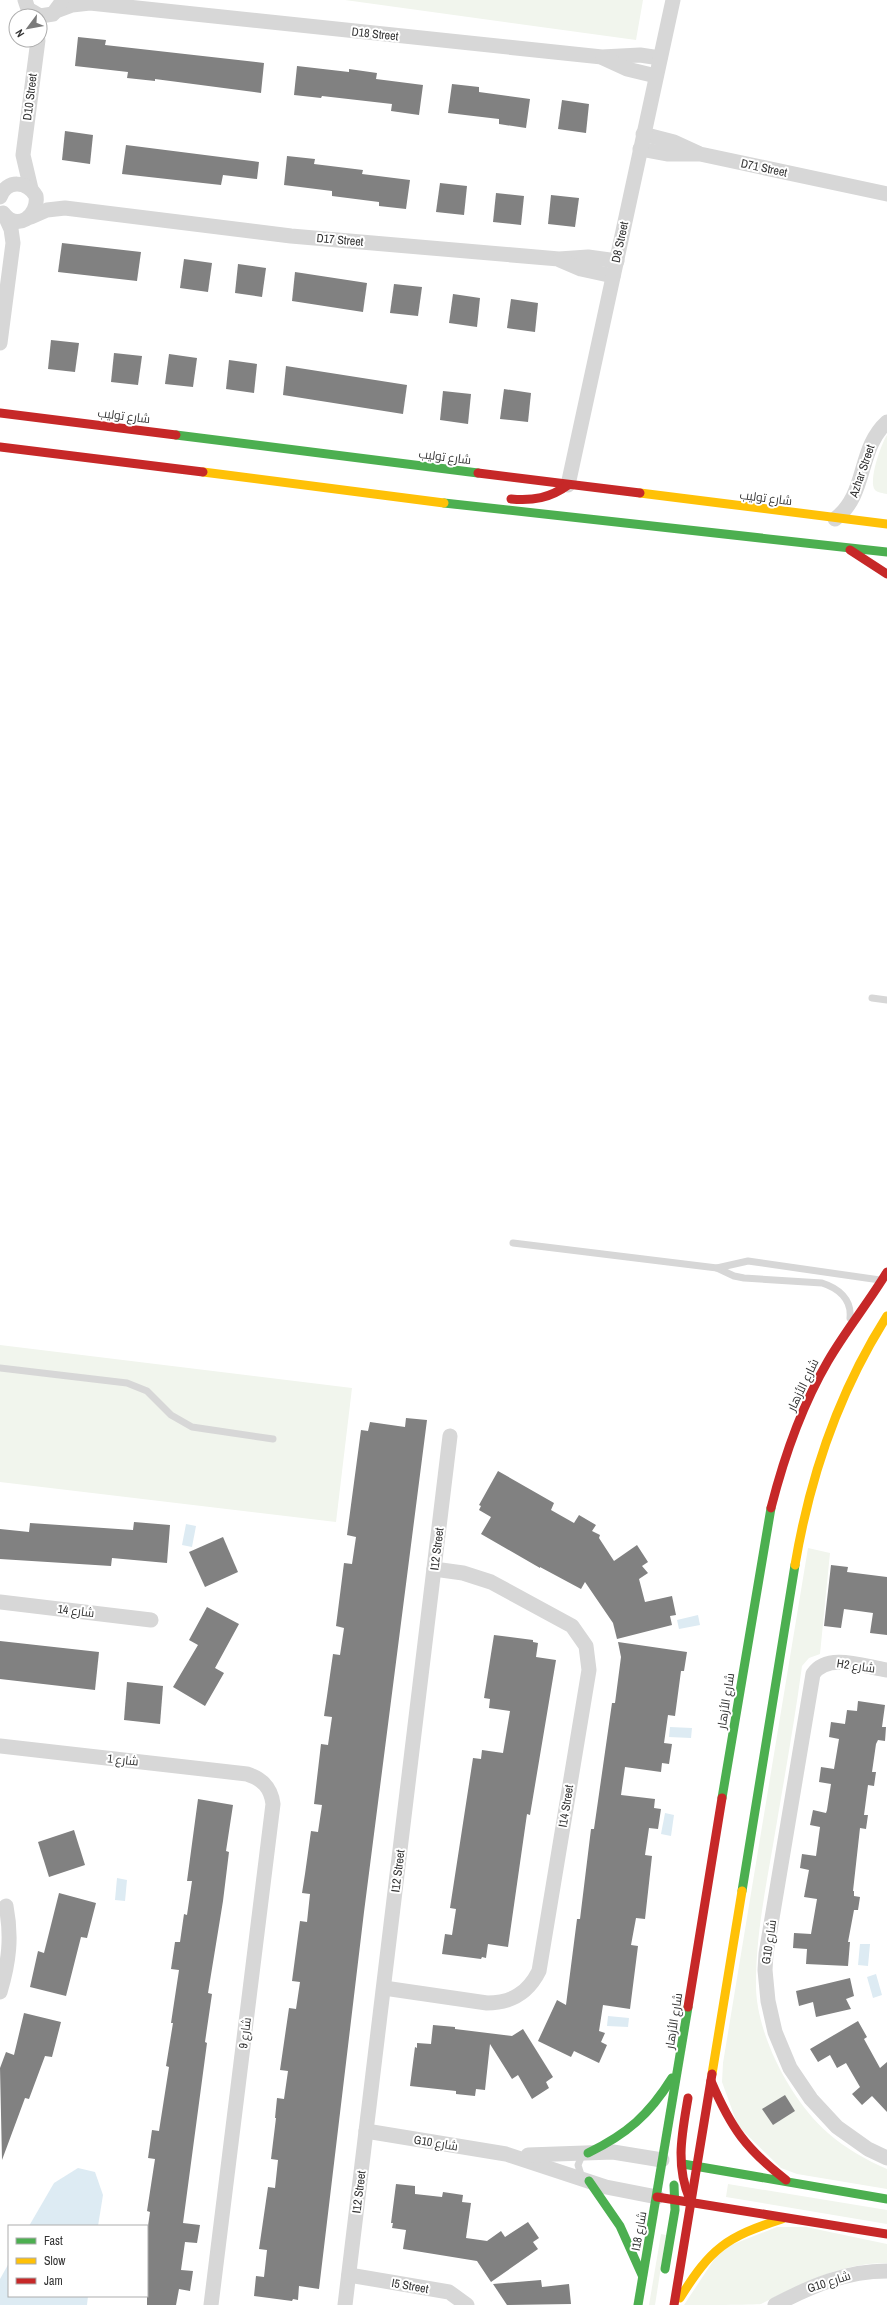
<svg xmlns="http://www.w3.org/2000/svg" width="887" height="2305" font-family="'Archivo Narrow',Cairo,sans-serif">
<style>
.green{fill:#f1f5ed}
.water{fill:#ddebf3}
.building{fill:#818181}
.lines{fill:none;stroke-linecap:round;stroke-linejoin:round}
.lane{stroke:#d7d7d7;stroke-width:7}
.street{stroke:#d7d7d7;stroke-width:15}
.fast{stroke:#4caf50;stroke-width:9}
.slow{stroke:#ffc107;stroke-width:9}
.jam{stroke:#c62828;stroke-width:9}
.labels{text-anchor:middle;stroke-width:4;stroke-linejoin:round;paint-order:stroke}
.street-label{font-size:12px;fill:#333;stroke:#fff}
</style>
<rect width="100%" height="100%" fill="#fff"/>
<g class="green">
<path d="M345,0H643L636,40Z"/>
<path d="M887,435V494C883,493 878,493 875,490C868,481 881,444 887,435Z"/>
<path d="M0,1345L352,1388L336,1522L0,1482Z"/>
<path d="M808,1548L830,1553L820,1654L809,1658L802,1666C794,1726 783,1785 773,1845C765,1891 756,1937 756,1983C755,2033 791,2101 828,2133C845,2148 866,2160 887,2169V2189L797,2174L781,2168L738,2126L722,2082L723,2063Z"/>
<path d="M728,2184L887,2210V2224L726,2197Z"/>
<path d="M777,2227H806L887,2244V2263C840,2263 801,2284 761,2304C755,2305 696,2305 684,2305L721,2249Z"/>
<path d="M661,2234L666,2235L655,2305H649Z"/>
</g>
<g class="water">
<path d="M186,1524L196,1526L192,1547L182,1545Z"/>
<path d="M698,1615L700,1625L679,1629L677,1620Z"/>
<path d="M670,1727L692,1728L691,1738L669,1737Z"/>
<path d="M665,1813L674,1815L671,1836L661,1834Z"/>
<path d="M117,1878L127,1880L125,1901L115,1900Z"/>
<path d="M860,1944H870L868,1966L858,1965Z"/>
<path d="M876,1974L882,1995L873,1998L867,1977Z"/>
<path d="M608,2016L629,2018L628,2027L607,2026Z"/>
<path d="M78,2168L95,2172L103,2195L98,2226H29L54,2183Z"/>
<path d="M9,2263V2296H88L87,2305H0V2279Z"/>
</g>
<g class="building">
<path d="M78,37L106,40L105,45L264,63L261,93L155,79V81L127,78L128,72L75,66Z"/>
<path d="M297,66L349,72V69L377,73L376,79L423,85L419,115L391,111L392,104L322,96L321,98L294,95Z"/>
<path d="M452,84L479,87V92L530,99L526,128L499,124V119L448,113Z"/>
<path d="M562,100L589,104L586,133L558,129Z"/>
<path d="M65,131L93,135L90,164L62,160Z"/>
<path d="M126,145L259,162L257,179L223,175L221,185L122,174Z"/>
<path d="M287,156L315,159L314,164L363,170L362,174L410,180L406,209L379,206V202L332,196V191L284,185Z"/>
<path d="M440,183L467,186L464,215L436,212Z"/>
<path d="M496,193L524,196L521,225L493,222Z"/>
<path d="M551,195L579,198L575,227L548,224Z"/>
<path d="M62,243L141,252L137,281L58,272Z"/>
<path d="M184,259L212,263L208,292L180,288Z"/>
<path d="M238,264L266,268L262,297L235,293Z"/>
<path d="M295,272L367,283L363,312L292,301Z"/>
<path d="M394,284L422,287L418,316L390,313Z"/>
<path d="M453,294L480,298L477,327L449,323Z"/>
<path d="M511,299L538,303L535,332L507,328Z"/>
<path d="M51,340L79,343L75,372L48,369Z"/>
<path d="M114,353L142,356L138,385L111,382Z"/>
<path d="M169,354L197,358L193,387L165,384Z"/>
<path d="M229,360L257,364L254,393L226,389Z"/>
<path d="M286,366L407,385L403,414L283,395Z"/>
<path d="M504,389L531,393L528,422L500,419Z"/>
<path d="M443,391L471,394L468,424L440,420Z"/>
<path d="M406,1418L427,1420L364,1912L319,2289L299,2286L298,2300L293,2299L292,2301L254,2296L256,2276L264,2277L267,2250L259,2249L268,2187L275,2188L278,2160L271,2159L276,2118H275L277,2098L284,2099L288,2071L280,2070L289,2008L296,2009L300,1982L292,1981L300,1921L307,1922L310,1894L302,1893L305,1874L311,1831L318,1832L322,1805L314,1804L321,1744L328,1745L332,1717L324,1716L327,1696L333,1654L340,1655L344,1628L336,1626L344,1563L352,1564L356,1537L347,1535L361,1430L368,1431L370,1422L405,1427Z"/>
<path d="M498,1471L554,1503L551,1510L574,1523L579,1515L596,1525L592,1531L600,1535L599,1538L614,1561L637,1545L648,1562L642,1566L648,1573L639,1579L645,1602L672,1596L676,1615L670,1616L672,1625L617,1639L613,1623L585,1582L581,1589L540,1567V1568L481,1534L491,1517L479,1510L481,1506L479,1505Z"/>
<path d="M134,1522L170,1525L167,1563L112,1558L111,1566L0,1559V1529L29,1532L30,1523L133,1530Z"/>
<path d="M223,1537L238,1572L205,1587L189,1552Z"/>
<path d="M831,1565L848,1567L847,1572L887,1577V1635L870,1633L873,1613L844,1609L841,1628L824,1626Z"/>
<path d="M207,1607L239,1624L215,1668L224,1673L205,1706L173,1687L198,1645L189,1640Z"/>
<path d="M494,1635L533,1640V1642L538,1643L536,1657L556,1660L530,1815L527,1814L508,1947L488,1944L486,1958L482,1957L481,1959L442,1954L445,1934L452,1935L456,1909L450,1908L473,1758L481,1759L482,1750L503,1753L510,1711L489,1708L490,1699L484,1698Z"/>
<path d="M0,1641L99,1652L95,1690L0,1679Z"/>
<path d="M618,1642L687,1652L684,1671H681L675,1716L668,1715L664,1743L672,1744L669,1764L662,1763L661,1772L625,1767L621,1795L655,1799L654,1808L661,1809L658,1829L649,1828L645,1855L652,1856L645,1919L636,1918L631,1945L638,1946L630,2009L603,2005L599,2031L605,2033L601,2042L607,2045L599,2063L574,2051L571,2057L538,2041L557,2000L566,2005L577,1919H580L591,1829H594L612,1703H615L621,1657Z"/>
<path d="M127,1682L163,1686L160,1724L124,1720Z"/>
<path d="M858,1701L885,1705L882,1727H886L885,1741L878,1740L876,1744L872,1772H876L874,1786L868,1785L864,1815H868L866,1829L860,1828L853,1891H854V1896L860,1897L858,1910H854L848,1942H850L848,1966L806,1964L807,1949L793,1948L794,1933L811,1934L817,1899L804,1897L809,1870L800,1868L802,1854L816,1856L820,1827L810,1825L813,1810L826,1813L827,1810L831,1784L819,1782L821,1767L834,1769L839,1739L829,1737L831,1722L845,1724L847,1710L857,1711Z"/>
<path d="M198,1799L233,1805L226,1851L229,1852L223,1901L208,1993L212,1994L205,2042L207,2043L183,2223L200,2225L197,2243L185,2242L181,2270L193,2271L190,2291L179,2289L176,2305H147V2233L150,2212L147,2211L155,2159L148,2158L152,2130L159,2131L169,2067L166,2066L173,2023H171L179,1970L171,1969L175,1942H180L184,1914L187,1915L192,1881H187Z"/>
<path d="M74,1830L85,1865L49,1877L38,1842Z"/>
<path d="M59,1893L96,1903L87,1938L81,1937L66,1996L30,1987L38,1951L44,1953Z"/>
<path d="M850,1978L854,1996L846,1999L851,2009L816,2017L813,2002L799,2006L796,1991Z"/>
<path d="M24,2013L61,2022L52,2057L45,2056L29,2099L25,2098L2,2160L0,2068L6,2052L14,2055Z"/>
<path d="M858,2021L867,2037L864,2039L880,2068L887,2062V2112L872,2096L862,2105L852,2094L860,2087L846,2063L837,2068L830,2055L818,2062L810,2049Z"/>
<path d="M433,2025L455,2027V2029L512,2036L523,2029L553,2077L546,2082L549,2088L532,2099L518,2075L512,2079L490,2044L485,2090L476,2089L475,2096L456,2094V2091L410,2086L415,2047L417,2048V2043L431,2044Z"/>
<path d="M785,2095L795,2111L773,2125L762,2109Z"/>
<path d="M396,2184L415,2186V2194L442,2197L443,2192L463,2195L462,2202L471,2203L466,2238L487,2241L501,2231L505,2237L528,2222L539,2238L533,2242L538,2249L491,2282L477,2261L403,2249L406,2230L392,2228L393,2223H391Z"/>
<path d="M541,2280L542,2287L569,2284L571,2304L507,2305L493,2284Z"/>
</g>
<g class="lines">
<g class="lane">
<path d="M872,998L887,1000"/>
<path d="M513,1243L717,1268L734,1276L744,1278L822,1283C838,1288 852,1299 850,1318"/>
<path d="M717,1268L748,1261L880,1280"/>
<path d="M0,1368L127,1383L147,1391L171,1415L192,1427L273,1439"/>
<path d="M582,2178L578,2165L583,2153"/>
</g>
<g class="street">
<path d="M25,0L28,9L40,16"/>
<path d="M56,11L72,5L90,3L602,57L640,55L660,58"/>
<path d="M40,16L53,14L61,3"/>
<path d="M603,58L627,69L656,76"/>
<path d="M643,134L674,142L698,153"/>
<path d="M640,149L667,154H700L887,194"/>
<path d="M31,189L23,155L38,40"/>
<path d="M0,197C7,179 27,181 36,196C39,216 17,232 3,213"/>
<path d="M31,217L47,210L65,208L291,236L559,259L588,257L617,261"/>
<path d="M560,260L581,269L613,276"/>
<path d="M0,343L13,243L11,229L5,216"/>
<path d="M568,485L673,0"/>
<path d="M835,519C868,494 857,449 887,422"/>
<path d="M0,1602L151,1620"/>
<path d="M887,1670C865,1667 828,1652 813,1674L766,1954L765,1970L768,2001L775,2032L790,2068L811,2099L837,2127L868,2149L887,2158"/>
<path d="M0,1746L247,1774C263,1779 271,1788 273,1804L211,2305"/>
<path d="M384,1988L487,2003C512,2003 528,1993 539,1971L589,1670L586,1646L572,1626L491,1582L463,1573L434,1569"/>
<path d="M0,1992C9,1962 12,1937 6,1906"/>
<path d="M366,2131L506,2154L606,2187L657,2197"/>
<path d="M528,2155L613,2152L662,2160"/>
<path d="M349,2275L449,2292L467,2305"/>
<path d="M345,2305L450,1436"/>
<path d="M775,2305C811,2286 846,2271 887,2271"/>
</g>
<g class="fast">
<path d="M176,435L478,473"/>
<path d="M444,503L887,552"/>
<path d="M722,1798L771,1508"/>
<path d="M742,1891L795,1565"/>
<path d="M588,2153C627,2134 649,2115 672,2078"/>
<path d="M683,2164L887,2199"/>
<path d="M589,2181L620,2226L642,2275"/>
<path d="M665,2269L675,2210L674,2185"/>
<path d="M638,2305L688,2007"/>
</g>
<g class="slow">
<path d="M203,472L444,503"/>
<path d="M640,493L887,524"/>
<path d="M795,1565C810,1476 838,1393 887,1316"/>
<path d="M712,2074L742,1891"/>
<path d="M680,2298C711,2248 726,2237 782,2219"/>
</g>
<g class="jam">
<path d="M0,413L176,435"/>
<path d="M0,447L203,472"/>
<path d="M478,473L640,493"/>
<path d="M511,499C533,501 550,498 568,485"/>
<path d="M850,550L887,574"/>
<path d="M771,1508C784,1457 801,1407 828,1361C846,1330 869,1302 887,1272"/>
<path d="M688,2007L722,1798"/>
<path d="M711,2081C731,2128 746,2149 786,2180"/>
<path d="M688,2098C682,2134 675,2165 690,2200"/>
<path d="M657,2197L887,2234"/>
<path d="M674,2305L712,2074"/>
</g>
</g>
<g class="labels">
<g class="street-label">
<text transform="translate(375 34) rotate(6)" y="4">D18 Street</text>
<text transform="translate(30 97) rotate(-83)" y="4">D10 Street</text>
<text transform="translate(764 168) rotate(12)" y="4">D71 Street</text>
<text transform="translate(340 240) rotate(5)" y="4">D17 Street</text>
<text transform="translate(620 242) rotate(-78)" y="4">D8 Street</text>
<text transform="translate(124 416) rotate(7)" y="4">شارع توليب</text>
<text transform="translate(445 457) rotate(7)" y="4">شارع توليب</text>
<text transform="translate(862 471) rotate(-71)" y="4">Azhar Street</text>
<text transform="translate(766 498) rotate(7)" y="4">شارع توليب</text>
<text transform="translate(803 1385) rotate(-64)" y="4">شارع الأزهار</text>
<text transform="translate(437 1549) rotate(-83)" y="4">I12 Street</text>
<text transform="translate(76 1611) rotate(7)" y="4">شارع 14</text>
<text transform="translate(856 1666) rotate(8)" y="4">H2 شارع</text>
<text transform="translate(726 1701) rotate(-81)" y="4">شارع الأزهار</text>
<text transform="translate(123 1760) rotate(6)" y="4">شارع 1</text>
<text transform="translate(566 1806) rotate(-81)" y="4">I14 Street</text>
<text transform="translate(398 1871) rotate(-83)" y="4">I12 Street</text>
<text transform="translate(769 1942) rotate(-82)" y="4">G10 شارع</text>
<text transform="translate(674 2021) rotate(-81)" y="4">شارع الأزهار</text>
<text transform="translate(245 2033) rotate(-83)" y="4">شارع 9</text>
<text transform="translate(436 2143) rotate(9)" y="4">G10 شارع</text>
<text transform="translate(359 2192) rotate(-83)" y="4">I12 Street</text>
<text transform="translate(639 2231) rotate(-80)" y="4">I18 شارع</text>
<text transform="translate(829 2282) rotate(-18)" y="4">G10 شارع</text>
<text transform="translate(410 2286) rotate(10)" y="4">I5 Street</text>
</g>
</g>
<rect x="8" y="2225" width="140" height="72" fill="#ffffff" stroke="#adadad"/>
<rect x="16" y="2238" width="20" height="6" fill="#4caf50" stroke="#adadad"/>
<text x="44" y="2245" font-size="12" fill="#333333">Fast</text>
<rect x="16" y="2258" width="20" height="6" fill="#ffc107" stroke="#adadad"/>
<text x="44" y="2265" font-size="12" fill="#333333">Slow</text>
<rect x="16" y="2278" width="20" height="6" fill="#c62828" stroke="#adadad"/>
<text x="44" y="2285" font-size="12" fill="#333333">Jam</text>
<g transform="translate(28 28) rotate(238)"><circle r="19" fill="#ffffff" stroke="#adadad"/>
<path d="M0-3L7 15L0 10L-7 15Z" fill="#7a7a7a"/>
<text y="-6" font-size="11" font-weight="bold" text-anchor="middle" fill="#333333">N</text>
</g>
</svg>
